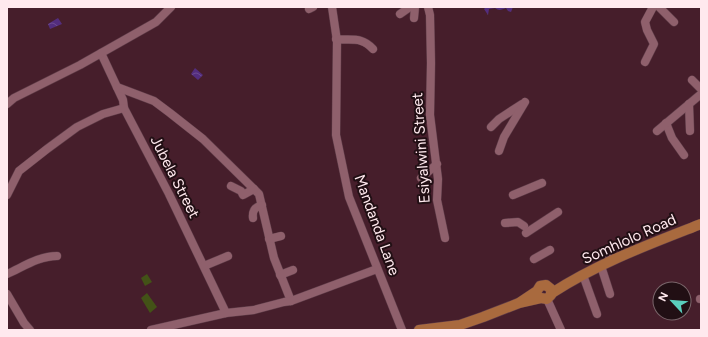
<svg xmlns="http://www.w3.org/2000/svg" width="708" height="337" font-family="Figtree,sans-serif">
<style>
.park{fill:#435217}
.water{fill:url(#water-waves)}
.lines{fill:none;stroke-linecap:round;stroke-linejoin:round}
.minor-casing{stroke:#5e3c48;stroke-width:9}
.major-casing{stroke:#5e3c48;stroke-width:11}
.minor{stroke:#8f606c;stroke-width:8}
.major{stroke:#a96a3e;stroke-width:10}
.labels{text-anchor:middle;stroke-width:4;stroke-linejoin:round;paint-order:stroke}
.street-label{font-size:15px;fill:#ffe9ee;stroke:#210f14}
</style>
<defs>
<pattern id="water-waves" width="16" height="10" patternUnits="userSpaceOnUse"><rect width="16" height="10" fill="#532d7e"/><path d="M0 5q4-4 8 0t8 0" fill="none" stroke="#6d4b91"/></pattern>
</defs>
<rect width="100%" height="100%" fill="#461e2b"/>
<g class="park">
<path d="M147,274L152,282L145,286L141,278Z"/>
<path d="M147,293L157,307L150,313L141,298Z"/>
</g>
<g class="water">
<path d="M486,7H513L511,12L508,11L506,8C501,10 499,11 495,8L489,9L488,15L484,9Z"/>
<path d="M58,18L62,24L50,29L48,24Z"/>
<path d="M195,68L203,75L198,80L191,74Z"/>
</g>
<g class="lines">
<g class="minor-casing">
<g id="minor">
<path d="M332,7L337,41L336,135L349,197L402,330"/>
<path d="M428,7L430,15L431,63L430,115L438,179L437,200L445,238"/>
<path d="M659,7L674,22"/>
<path d="M309,9L313,7"/>
<path d="M400,14L410,7"/>
<path d="M414,18L415,7"/>
<path d="M336,39C352,41 361,36 373,49"/>
<path d="M101,53L123,100L124,108L169,194L226,313"/>
<path d="M645,62L654,44L647,30L645,22L653,7"/>
<path d="M692,80L701,89"/>
<path d="M117,87L154,101L170,113L203,139L259,194L274,258L291,301"/>
<path d="M7,104L14,98L80,65L156,22L171,7"/>
<path d="M689,104L690,131"/>
<path d="M666,123L672,138L684,155"/>
<path d="M491,127L499,119L522,104"/>
<path d="M657,131L701,94"/>
<path d="M499,151L504,137L525,102"/>
<path d="M421,178L437,164"/>
<path d="M231,186L241,191L243,195L254,189"/>
<path d="M7,195L19,171L47,149L77,127L103,114L124,108"/>
<path d="M513,195L542,183"/>
<path d="M253,218C252,210 255,207 262,205"/>
<path d="M505,223L518,222L524,226"/>
<path d="M526,233L558,212"/>
<path d="M269,239L281,236"/>
<path d="M606,250L612,261"/>
<path d="M534,259L550,250"/>
<path d="M204,266L228,256"/>
<path d="M601,266L610,294"/>
<path d="M7,274C23,267 39,256 57,256"/>
<path d="M280,275L293,270"/>
<path d="M583,275L597,314"/>
<path d="M7,294L24,323L30,330"/>
<path d="M547,299L561,330"/>
<path d="M700,299H701"/>
<path d="M151,330L226,313L254,310L284,302L291,301L377,269"/>
</g>
</g>
<g class="major-casing">
<g id="major">
<path d="M552,293C598,263 650,244 701,224"/>
<path d="M419,330L460,325L483,317L519,303L537,291L540,286L546,285L551,289V295L547,299L541,298L519,303"/>
</g>
</g>
<use href="#minor" class="minor"/>
<use href="#major" class="major"/>
</g>
<g class="labels">
<g class="street-label">
<text transform="translate(421 148) rotate(-94)" y="5">Esiyalwini Street</text>
<text transform="translate(175 177) rotate(63)" y="5">Jubela Street</text>
<text transform="translate(377 225) rotate(70)" y="5">Mandanda Lane</text>
<text transform="translate(629 239) rotate(-24)" y="5">Somhlolo Road</text>
</g>
</g>
<rect width="708" height="337" fill="none" stroke="#ffe9ee" stroke-width="16"/>
<g transform="translate(672 301) rotate(296)"><circle r="19" fill="#210f14" stroke="#7a666b"/>
<path d="M0-3L7 15L0 10L-7 15Z" fill="#5acebd"/>
<text y="-6" font-size="11" font-weight="bold" text-anchor="middle" fill="#ffe9ee">N</text>
</g>
</svg>
